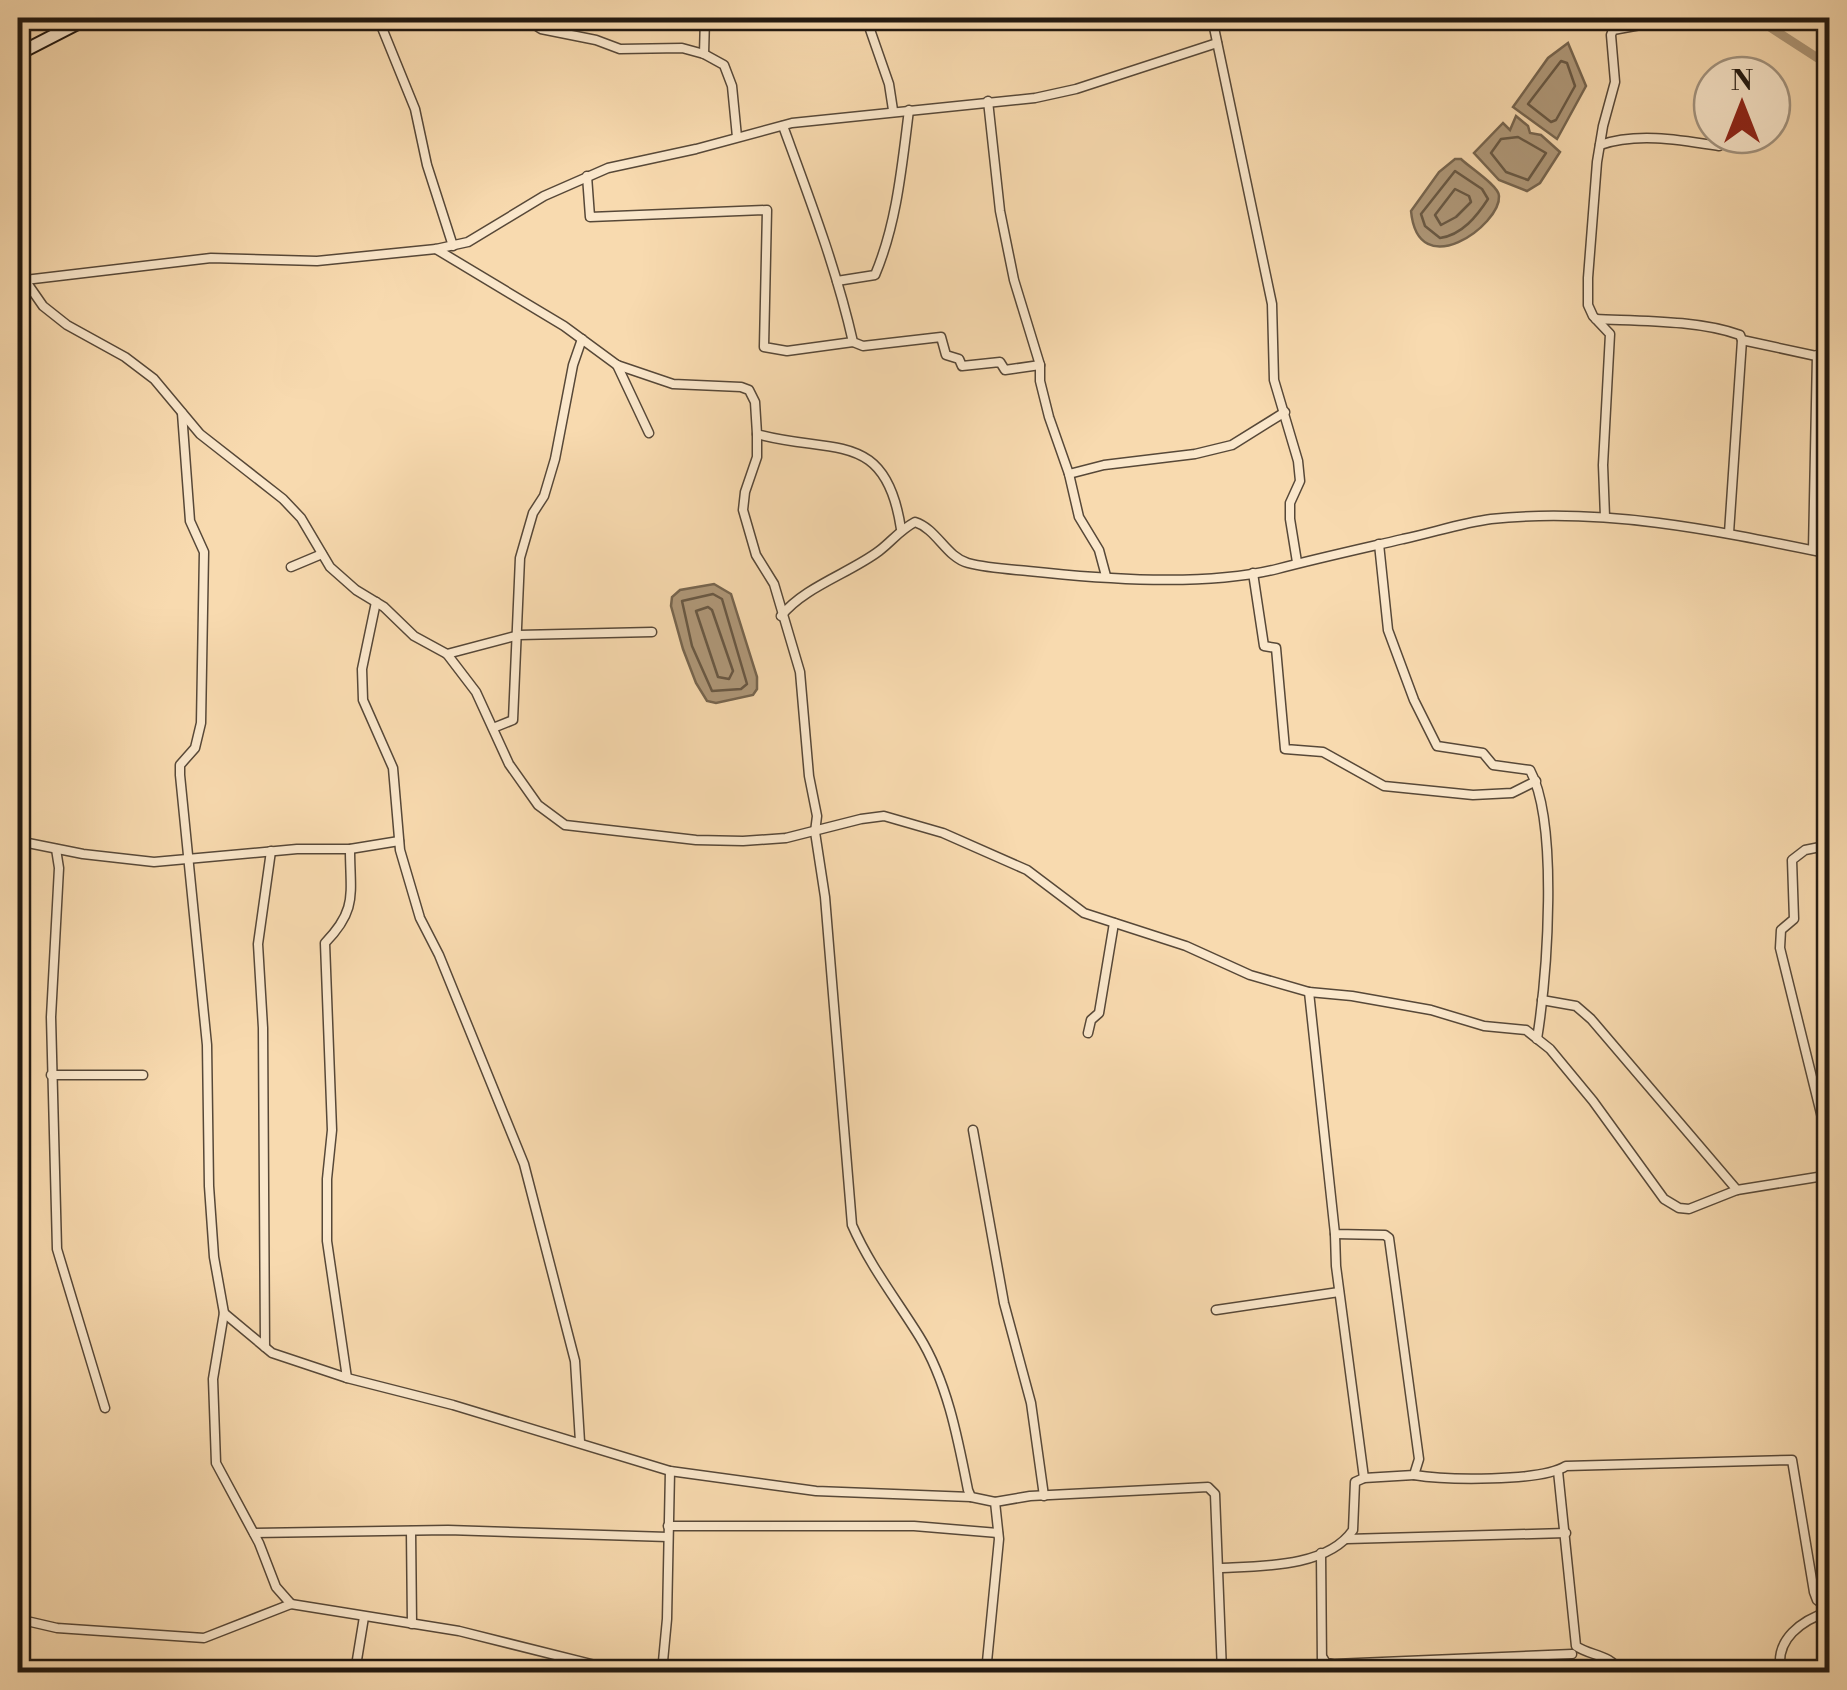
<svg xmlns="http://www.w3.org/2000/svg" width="1847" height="1690" font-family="'Libre Bodoni',serif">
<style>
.water{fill:#af9879;stroke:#76654f;stroke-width:2.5}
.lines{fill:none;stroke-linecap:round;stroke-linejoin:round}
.shore{stroke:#685844;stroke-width:2.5}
.canal{stroke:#af9879;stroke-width:9}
.minor-casing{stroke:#574838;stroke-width:11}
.secondary-casing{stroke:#211810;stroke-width:15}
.minor{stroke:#fae7cb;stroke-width:8}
.secondary{stroke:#fae7cb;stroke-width:11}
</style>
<rect width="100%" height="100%" fill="#f8daaf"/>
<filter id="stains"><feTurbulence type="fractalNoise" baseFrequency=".002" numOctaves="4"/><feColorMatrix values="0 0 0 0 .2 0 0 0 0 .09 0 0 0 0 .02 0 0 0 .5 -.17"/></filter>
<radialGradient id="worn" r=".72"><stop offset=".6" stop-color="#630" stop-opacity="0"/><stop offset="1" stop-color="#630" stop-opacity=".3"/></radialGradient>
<g class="water">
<path d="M1568,43L1586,86L1557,139L1513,107L1548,58Z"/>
<path d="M1516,116L1528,126L1530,133L1541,135L1560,152L1540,183L1527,191L1499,180L1474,153L1503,123L1510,130Z"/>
<path d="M1455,159H1461C1469,167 1499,186 1499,196C1501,225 1418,285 1411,211L1439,172Z"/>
<path d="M714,584L731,594L757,677V689L753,695L716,703L707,701L696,683L683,649L671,606L672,597L680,590Z"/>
</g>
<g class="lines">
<g class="shore">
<path d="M1561,61L1567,63L1575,86L1556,120L1551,122L1528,104Z"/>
<path d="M1518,137L1546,153L1528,180L1506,172L1491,153L1501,139Z"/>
<path d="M1455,171L1482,189L1488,199C1477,216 1462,235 1440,238L1425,226L1421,214Z"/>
<path d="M1455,189L1469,196L1471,202L1456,217L1441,225L1435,215Z"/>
<path d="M713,594L722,599L747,684L741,689L712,691L692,646L682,601Z"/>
<path d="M708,607L712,610L733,671L729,679L718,677L696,611Z"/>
</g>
<path class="canal" d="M1756,18L1830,66"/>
<g class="minor-casing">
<g id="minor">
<path d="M378,18L415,109L427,165L453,246"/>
<path d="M524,18L541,29L596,40L620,49L682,48L704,54L724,65L732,86L737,137"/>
<path d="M866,18L889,84L893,110"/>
<path d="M973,18L975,23"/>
<path d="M1212,18L1272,304L1274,380L1298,461L1300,481L1290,503V519L1297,562"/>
<path d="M704,54L705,18"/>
<path d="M988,101L1000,211L1014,280L1040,365V381L1049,417L1069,474L1079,517L1099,550L1106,576"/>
<path d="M783,126C809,197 836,267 853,342L863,346L941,337L946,355L959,359L962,366L1000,362L1005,370L1040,365"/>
<path d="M1600,145C1637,132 1681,140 1719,146"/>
<path d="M587,176L590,217L767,210L764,347L787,351L853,342"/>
<path d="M436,249L564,326L617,365L673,384L741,387L749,390L755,402L757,434C832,455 886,428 901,529"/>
<path d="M18,270L43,306L67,325L125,357L154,379L200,434L283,499L301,518L330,567L356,590L384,607L414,636L447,654L476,692L509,764L538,805L565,825L696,840L743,841L786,838L861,819L884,816L943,833L1027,870L1084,913L1186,946L1250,975L1309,992L1352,996L1431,1010L1484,1026L1526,1030L1550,1049L1593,1101L1664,1199L1679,1208L1689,1209L1737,1190L1830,1175"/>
<path d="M25,280L211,258L317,261L436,249L468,242L544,196L608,168L696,149L792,123L1035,98L1076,89L1217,43"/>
<path d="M837,281L875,275C897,223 902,165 909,110"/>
<path d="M1596,319C1639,321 1699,320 1740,335L1742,340L1830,359"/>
<path d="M617,365L649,433"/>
<path d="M182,413L190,521L204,552L201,723L195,748L180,765V775L207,1045L209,1186L214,1257L224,1313L213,1379L216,1463L259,1543L276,1587L291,1604"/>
<path d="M757,434V457L745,492L743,510L756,555L774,584L800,672L809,776L817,816L815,832L825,897L852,1225C870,1266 896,1299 919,1336C947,1381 958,1439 968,1490L971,1497L995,1502L999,1539L986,1672"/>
<path d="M1069,474L1104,465L1195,454L1232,445L1285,412"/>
<path d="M1605,517L1603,465L1610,334L1593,316L1588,305V278L1597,162L1603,126L1615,82L1611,35L1613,30L1679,18"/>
<path d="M1729,533L1742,340"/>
<path d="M1379,544L1388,630L1414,700L1437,746L1483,753L1493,765L1530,770C1559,824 1547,976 1537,1039"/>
<path d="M1813,550L1817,355"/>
<path d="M291,567L322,554"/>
<path d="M1253,573L1264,646L1276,648L1285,749L1323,752L1384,786L1473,795L1512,793L1536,781"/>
<path d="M376,602L362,669L363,700L393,768L400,850L420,918L439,955L524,1164L575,1361L580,1442"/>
<path d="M781,616C804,587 850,573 879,551C892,541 900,530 915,522C937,529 946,557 968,563C987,568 1007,569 1028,571C1102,579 1205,587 1277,569C1319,558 1360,549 1403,539C1432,533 1461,523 1491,519C1606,507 1718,531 1830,554"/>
<path d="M447,654L519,635L652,632"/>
<path d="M493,728L513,720L520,558L533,513L544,496L555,459L573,365L582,339"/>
<path d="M18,841L83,854L154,862L297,849H350L399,841"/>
<path d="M1830,845L1805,850L1792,860L1794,919L1781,930L1780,948L1830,1150"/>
<path d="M56,849L59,868L51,1017L57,1249L105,1408"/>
<path d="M1542,1000L1576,1006L1591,1019L1737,1190"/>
<path d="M1088,1033L1091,1020L1099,1013L1114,923"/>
<path d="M51,1075H143"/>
<path d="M973,1130L1004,1303L1031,1403L1044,1496"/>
<path d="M1335,1234L1336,1266L1364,1478"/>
<path d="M1216,1310L1339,1292"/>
<path d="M224,1313L272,1353L347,1378L453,1405L670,1471L816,1491L971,1497"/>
<path d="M265,1347L263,1028L258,944L271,851"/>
<path d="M347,1378L327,1241V1179L332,1130L325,943C358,909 350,894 350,849"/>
<path d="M1558,1471L1576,1646C1590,1656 1611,1654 1620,1672"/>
<path d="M1414,1475C1445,1480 1540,1482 1566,1466L1792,1460L1814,1592L1817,1600L1830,1610"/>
<path d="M995,1502L1030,1496L1208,1487L1215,1494L1222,1672"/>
<path d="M668,1526H914L998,1533"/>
<path d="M411,1531L412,1624"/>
<path d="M254,1533L448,1530L668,1537"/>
<path d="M1347,1539L1566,1533"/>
<path d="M1219,1568C1260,1566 1327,1568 1353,1530L1355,1482L1364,1478L1414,1475L1419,1459L1389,1238L1385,1235L1335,1234L1309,992"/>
<path d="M18,1619L57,1628L204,1638L291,1604L459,1631L623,1672"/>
<path d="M1323,1658L1326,1663L1334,1664L1572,1654"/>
<path d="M355,1672L364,1617"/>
<path d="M662,1672L667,1619L670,1471"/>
<path d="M1286,1672L1319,1669L1322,1665L1321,1553"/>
<path d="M1781,1672C1774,1639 1802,1620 1830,1611"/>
</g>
</g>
<g class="secondary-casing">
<path id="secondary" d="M18,54L88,18"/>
</g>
<use href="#minor" class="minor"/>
<use href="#secondary" class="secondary"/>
</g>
<rect width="1847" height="1690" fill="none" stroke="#f8daaf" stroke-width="60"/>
<rect x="20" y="20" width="1807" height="1650" fill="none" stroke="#211810" stroke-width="5"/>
<rect x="30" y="30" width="1787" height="1630" fill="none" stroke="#211810" stroke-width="2.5"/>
<g transform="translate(1742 105)"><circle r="48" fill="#fae7cb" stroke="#a39480" stroke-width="2.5"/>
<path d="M0-8L18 38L0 25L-18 38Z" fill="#8f2418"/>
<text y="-15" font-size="28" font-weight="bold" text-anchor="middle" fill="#211810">N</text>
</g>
<rect width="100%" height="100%" filter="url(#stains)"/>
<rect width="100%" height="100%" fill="url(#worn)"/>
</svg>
